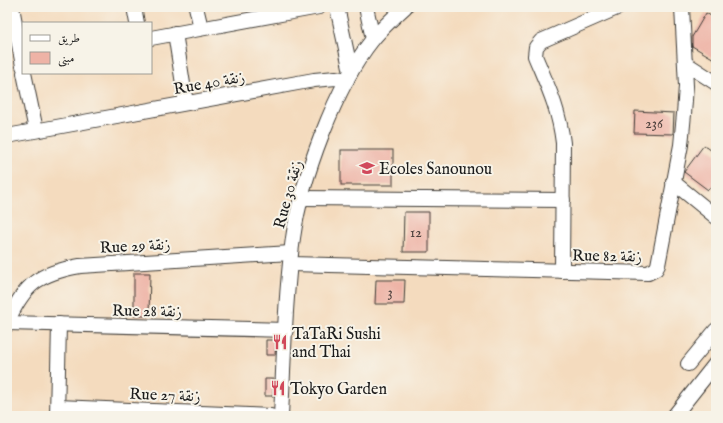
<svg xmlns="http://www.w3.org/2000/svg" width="723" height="423" font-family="'IM FELL English',Amiri,serif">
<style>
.building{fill:#eeb3a6}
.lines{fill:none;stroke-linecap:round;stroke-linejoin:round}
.street-casing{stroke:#3c3934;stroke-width:16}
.street{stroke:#fff;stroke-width:14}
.labels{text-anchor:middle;stroke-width:4;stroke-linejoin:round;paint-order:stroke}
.number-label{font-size:14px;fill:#50423e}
.street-label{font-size:16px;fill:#1c1c1c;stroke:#f7f3e8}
.poi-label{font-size:16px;fill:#1c1c1c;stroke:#f7f3e8;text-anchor:start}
</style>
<rect width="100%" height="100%" fill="#f7f3e8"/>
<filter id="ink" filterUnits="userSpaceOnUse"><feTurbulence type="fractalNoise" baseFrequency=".025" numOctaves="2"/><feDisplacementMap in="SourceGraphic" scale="8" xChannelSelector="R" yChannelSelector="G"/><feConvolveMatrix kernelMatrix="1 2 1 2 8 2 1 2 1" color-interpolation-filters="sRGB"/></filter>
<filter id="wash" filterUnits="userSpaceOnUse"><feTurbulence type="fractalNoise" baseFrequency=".012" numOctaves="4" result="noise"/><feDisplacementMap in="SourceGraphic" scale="16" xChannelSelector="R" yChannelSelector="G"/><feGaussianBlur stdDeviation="0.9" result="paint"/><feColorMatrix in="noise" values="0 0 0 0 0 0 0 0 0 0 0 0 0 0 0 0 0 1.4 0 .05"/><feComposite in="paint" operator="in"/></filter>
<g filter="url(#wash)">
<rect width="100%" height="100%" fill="#f4dbbe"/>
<g id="blocks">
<g class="building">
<path d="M706,13L716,19V60L692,46V37Z"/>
<path d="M635,111L674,113L673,134L634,133Z"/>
<path d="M704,145L716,154V190L711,186L708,190L684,172Z"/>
<rect x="341" y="150" width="52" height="35"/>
<path d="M404,212H429V252H403Z"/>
<path d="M134,273H150L149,316H134Z"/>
<path d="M376,280H405L404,304H375Z"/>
<path d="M266,340H276L275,355H266Z"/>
<path d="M265,379H274L273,396H265Z"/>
</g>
</g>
</g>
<g filter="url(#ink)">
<use href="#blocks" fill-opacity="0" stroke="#3c3934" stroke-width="1"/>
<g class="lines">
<g class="street-casing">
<g id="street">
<path d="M12,7L23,66"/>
<path d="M134,7L137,23"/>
<path d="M196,7L201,28"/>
<path d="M337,7L351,72"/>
<path d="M366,7L373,39"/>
<path d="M175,33L186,103"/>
<path d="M151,38L319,7"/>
<path d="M685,63L716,83"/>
<path d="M24,73L36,130"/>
<path d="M7,136L314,80L336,78L347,80"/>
<path d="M673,182L716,217"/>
<path d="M301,198L563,200"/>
<path d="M291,264L648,273L656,269L658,265L681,145L684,114L686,86L682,7"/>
<path d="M562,271L563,143C559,109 548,87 535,56L536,47L541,41L619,7"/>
<path d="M7,323C24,284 39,273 80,266L291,253"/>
<path d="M7,323L286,330"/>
<path d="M688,364L716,330"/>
<path d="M58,407L271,416"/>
<path d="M57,416L59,324"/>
<path d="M281,416C284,357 285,296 293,238C301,180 336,85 373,39C382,28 394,17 405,7"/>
<path d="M674,416L716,363"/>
</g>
</g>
<use href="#street" class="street"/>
</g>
</g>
<defs>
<g id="school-bare" transform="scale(1.2)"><path d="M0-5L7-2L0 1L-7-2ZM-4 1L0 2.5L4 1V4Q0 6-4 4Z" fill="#d1495b" stroke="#f7f3e8" stroke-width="2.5" paint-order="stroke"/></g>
<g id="restaurant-bare" transform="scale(1.2)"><path d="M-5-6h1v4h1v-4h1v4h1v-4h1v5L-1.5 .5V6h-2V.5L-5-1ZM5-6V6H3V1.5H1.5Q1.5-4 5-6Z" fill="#d1495b" stroke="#f7f3e8" stroke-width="2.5" paint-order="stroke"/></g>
</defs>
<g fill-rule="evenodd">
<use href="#school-bare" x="367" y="168"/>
<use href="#restaurant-bare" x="280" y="342"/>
<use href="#restaurant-bare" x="278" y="388"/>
</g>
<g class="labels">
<g class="number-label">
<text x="654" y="128">236</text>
<text x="416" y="237">12</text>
<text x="390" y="297">3</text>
</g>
<g class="street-label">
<text transform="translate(209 82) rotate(-10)" y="6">Rue 40 زنقة</text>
<text transform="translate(287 194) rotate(-75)" y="6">Rue 30 زنقة</text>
<text transform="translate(135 245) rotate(-3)" y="6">Rue 29 زنقة</text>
<text transform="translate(607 255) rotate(1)" y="6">Rue 82 زنقة</text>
<text transform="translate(147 310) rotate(1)" y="6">Rue 28 زنقة</text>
<text transform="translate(165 394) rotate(2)" y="6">Rue 27 زنقة</text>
</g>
<g class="poi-label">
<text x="379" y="174">Ecoles Sanounou</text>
<text x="292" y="339">TaTaRi Sushi<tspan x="292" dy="18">and Thai</tspan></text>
<text x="290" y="394">Tokyo Garden</text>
</g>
</g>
<rect width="723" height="423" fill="none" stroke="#f7f3e8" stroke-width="24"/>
<rect x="22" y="22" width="130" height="52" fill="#f7f3e8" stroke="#9f9d96"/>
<rect x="30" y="35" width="20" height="6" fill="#ffffff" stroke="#9f9d96"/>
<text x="58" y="42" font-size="12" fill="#1c1c1c">طريق</text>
<rect x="30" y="52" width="20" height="12" fill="#eeb3a6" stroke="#9f9d96"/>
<text x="58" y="62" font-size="12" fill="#1c1c1c">مبنى</text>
</svg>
